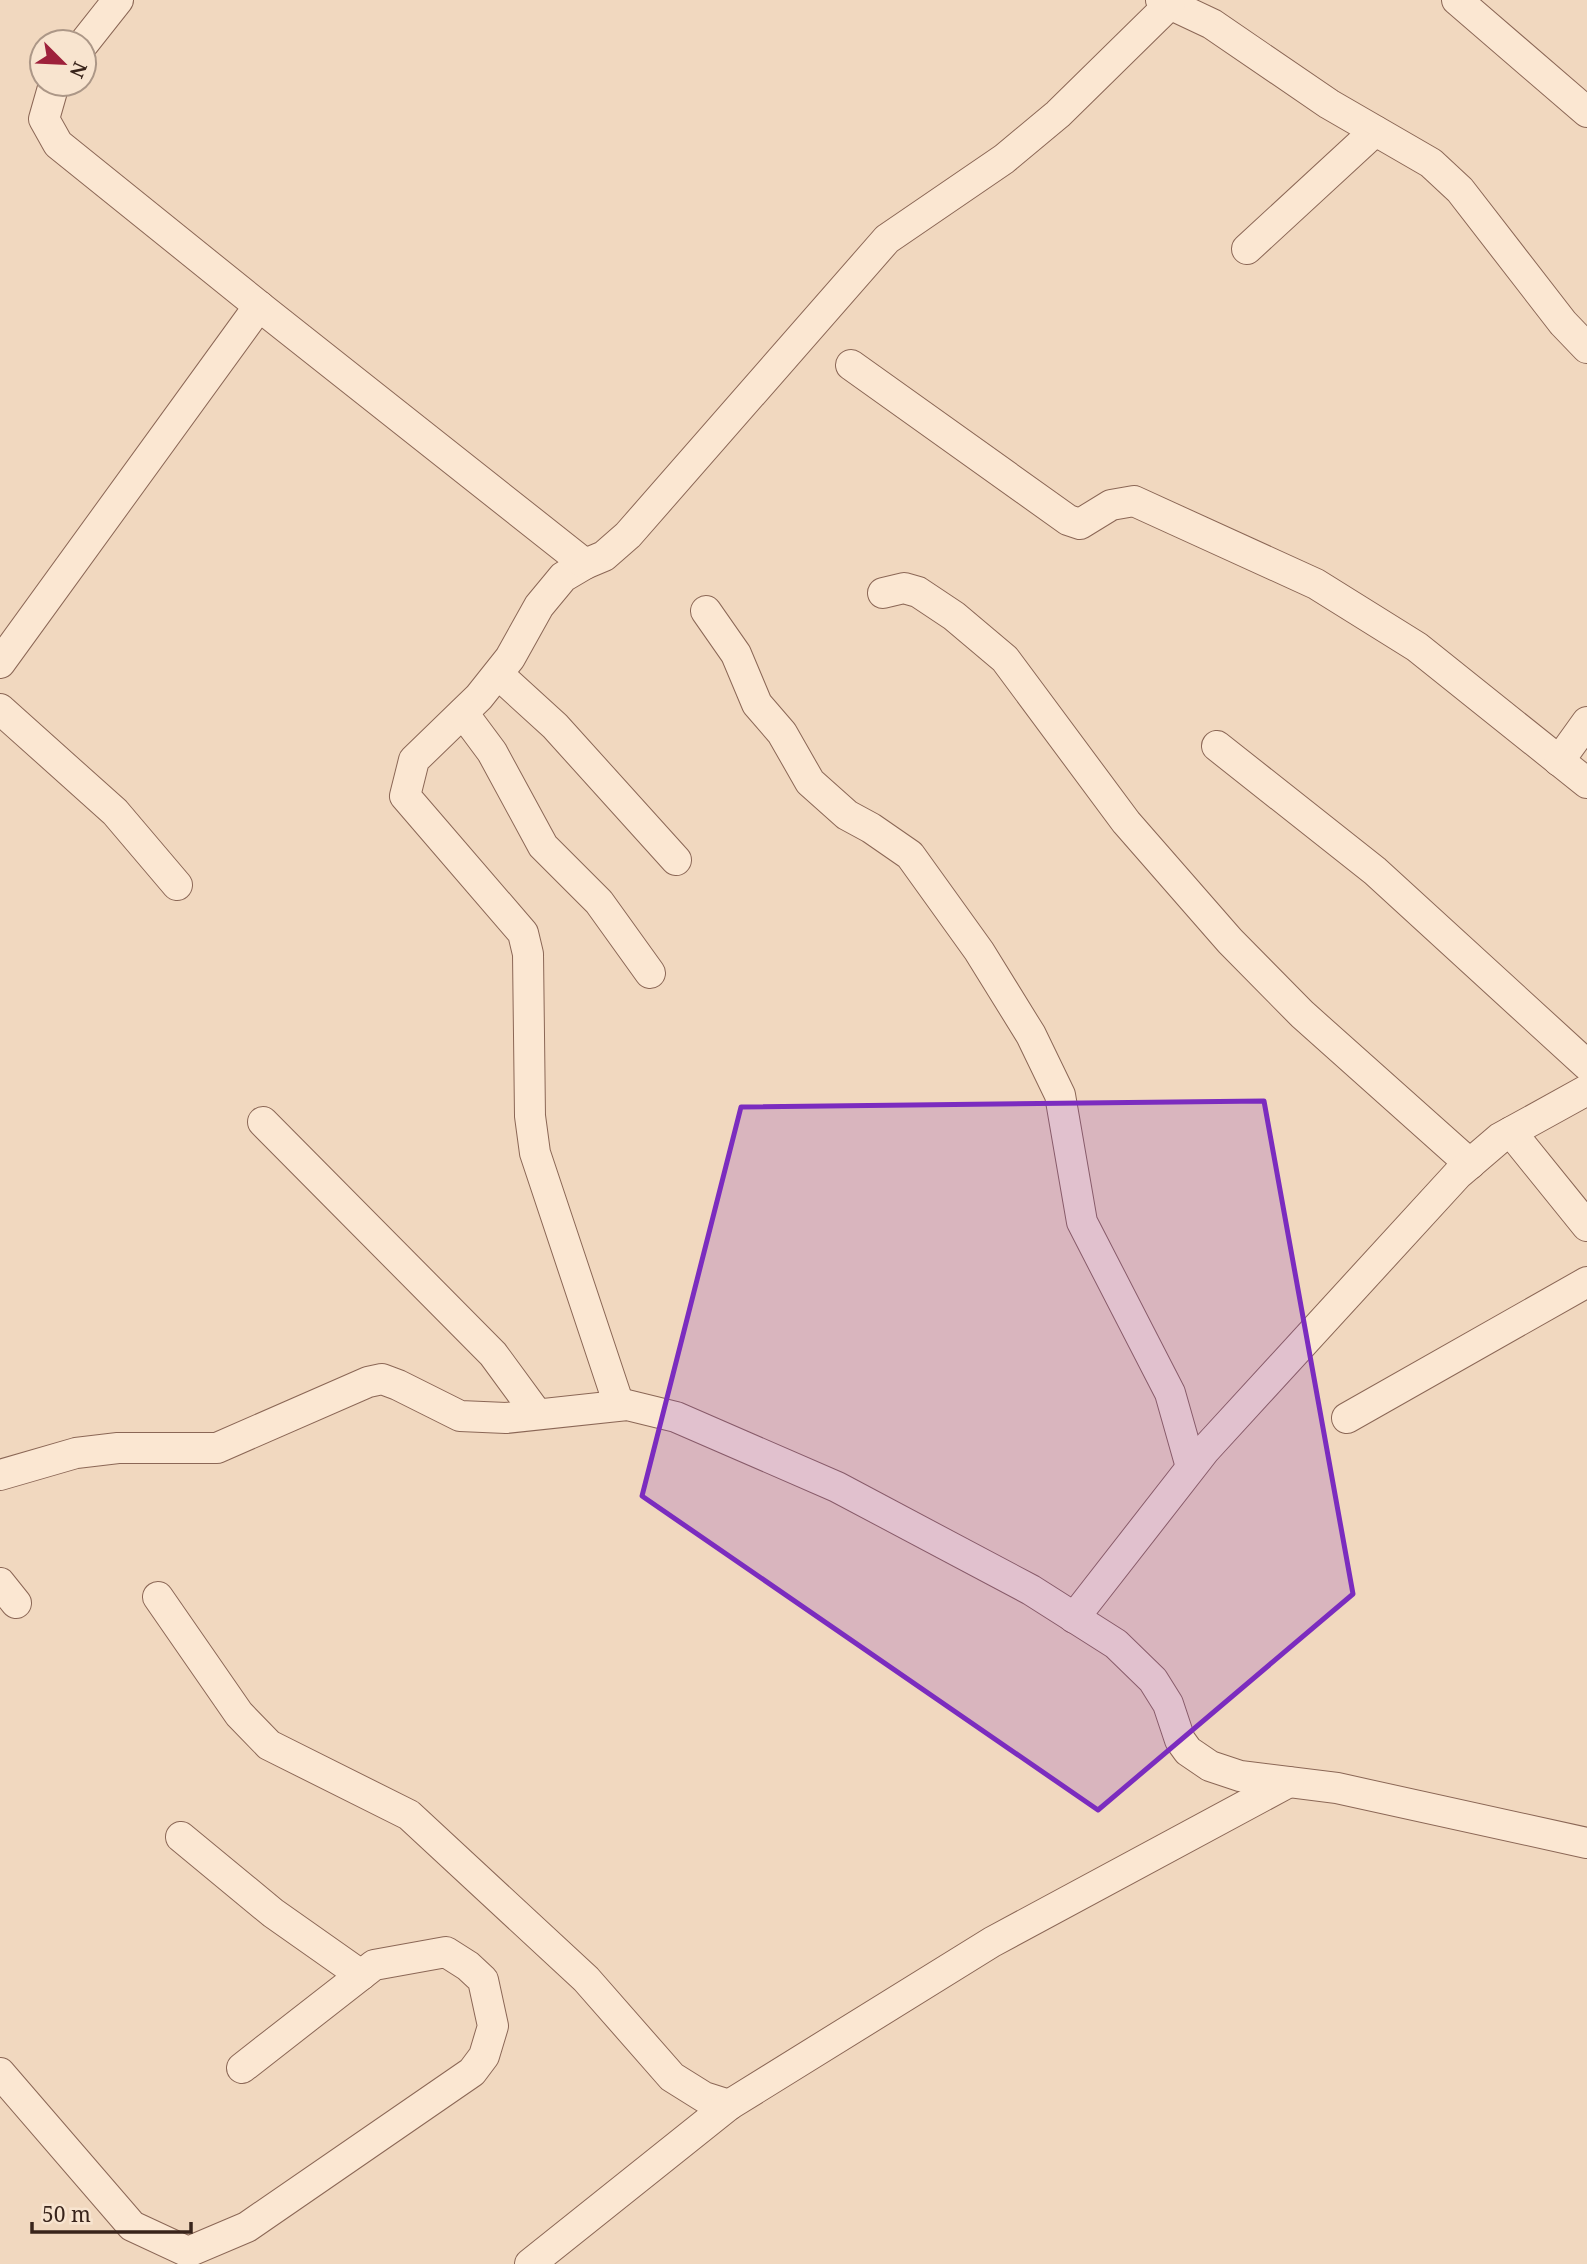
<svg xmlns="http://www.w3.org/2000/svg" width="1587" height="2264" font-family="'Noto Serif',serif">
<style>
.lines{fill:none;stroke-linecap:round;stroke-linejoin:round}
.minor-casing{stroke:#8b6756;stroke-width:32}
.minor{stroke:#fbe7d2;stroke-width:30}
.marked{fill:#7b2cbf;fill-opacity:0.2;stroke:#7b2cbf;stroke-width:5;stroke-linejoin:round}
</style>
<rect width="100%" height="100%" fill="#f1d8bf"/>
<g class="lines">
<g class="minor-casing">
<g id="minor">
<path d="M1161,0L1212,24L1329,104L1431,163L1460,190L1563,323L1587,348"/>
<path d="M1457,0L1587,112"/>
<path d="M84,43L118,0"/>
<path d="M54,84L44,119L58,144L259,306"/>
<path d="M1247,249L1375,131"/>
<path d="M851,365L1068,520L1080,524L1111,505L1134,501L1316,584L1417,647L1587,783"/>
<path d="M585,564L563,577L539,606L510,658L479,697L414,760L405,796L523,933L528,954L530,1116L535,1153L619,1405"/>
<path d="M883,593L904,588L918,592L954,616L1005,659L1126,822L1230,941L1302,1014L1470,1164"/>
<path d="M706,611L736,654L757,704L782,733L810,782L847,815L871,828L910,855L979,951L1031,1035L1060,1095L1082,1222L1170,1393L1191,1467"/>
<path d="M0,663L259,306L585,564L604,556L628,535L887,239L1004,159L1058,114L1170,4"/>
<path d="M498,674L555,726L676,860"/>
<path d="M0,709L115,812L177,885"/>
<path d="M463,713L492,752L543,846L599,902L650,973"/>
<path d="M1217,746L1375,871L1587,1065"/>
<path d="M1559,761L1587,722"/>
<path d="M263,1122L493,1354L537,1414"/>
<path d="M1511,1132L1587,1226"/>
<path d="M1347,1418L1587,1282"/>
<path d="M0,1475L76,1453L118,1448H217L368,1382L382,1379L398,1385L460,1416L506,1418L627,1405L676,1417L837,1487L1031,1590L1116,1644L1153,1680L1168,1704L1180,1740L1188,1751L1210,1766L1240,1776L1337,1788L1587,1843"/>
<path d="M0,1583L16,1603"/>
<path d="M158,1597L239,1714L269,1745L409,1815L586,1979L672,2077L704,2097L729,2105"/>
<path d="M1074,1618L1205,1450L1458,1174L1500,1138L1587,1090"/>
<path d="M181,1837L273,1913L361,1975"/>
<path d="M0,2073L132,2226L188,2252L247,2227L472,2072L484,2056L493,2026L483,1980L468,1966L446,1952L374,1965L242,2068"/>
<path d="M530,2264L729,2105L992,1942L1289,1782"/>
</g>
</g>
<use href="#minor" class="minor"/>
</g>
<path class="marked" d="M1264,1101L1353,1594L1098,1810L642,1496L741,1107Z"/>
<g transform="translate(63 63) rotate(114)"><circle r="33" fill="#f8e4cf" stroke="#ac9787" stroke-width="2"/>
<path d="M0-5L12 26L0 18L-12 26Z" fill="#9e213b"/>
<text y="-10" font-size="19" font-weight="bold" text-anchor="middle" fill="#39241b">N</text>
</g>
<path d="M32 2222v10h159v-10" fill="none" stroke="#39241b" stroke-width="3.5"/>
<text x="42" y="2222" font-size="21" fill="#39241b" stroke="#f8e4cf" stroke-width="5" paint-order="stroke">50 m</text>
</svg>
